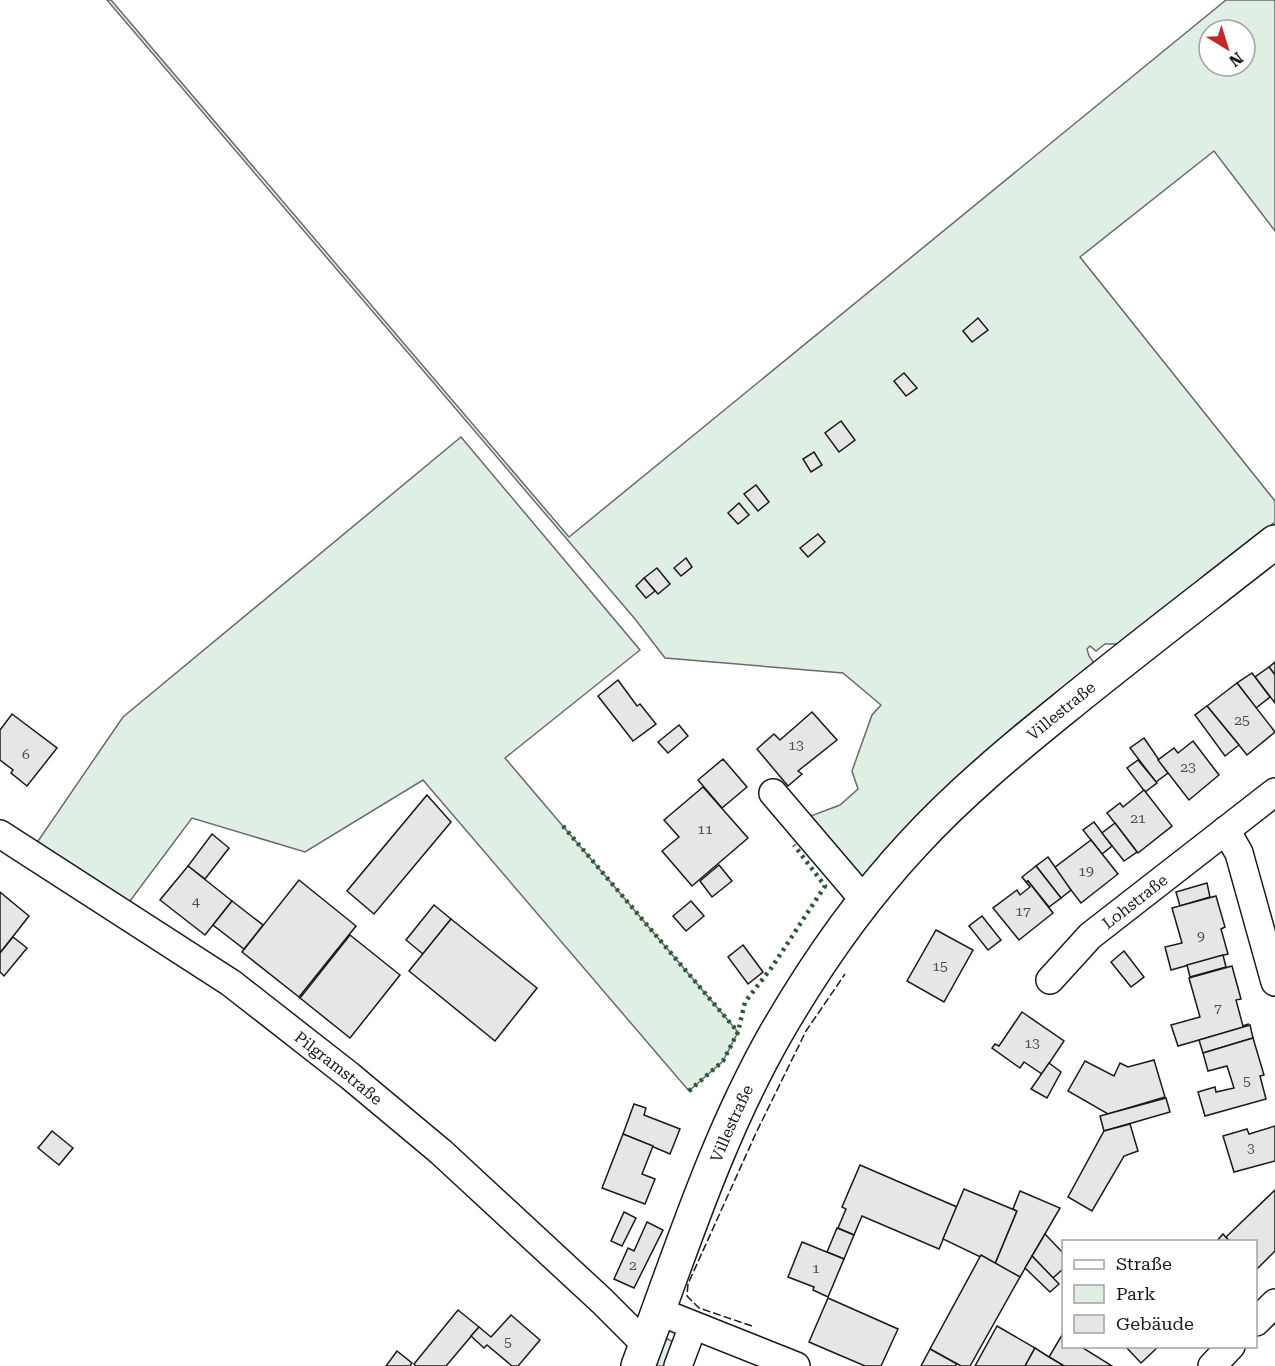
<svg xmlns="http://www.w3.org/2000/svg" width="1275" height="1366" font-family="'Roboto Serif',serif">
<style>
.green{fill:#e0efe3;stroke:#6a6a6a;stroke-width:1.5;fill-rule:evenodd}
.building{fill:#e6e6e6;stroke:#1a1a1a;stroke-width:1.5}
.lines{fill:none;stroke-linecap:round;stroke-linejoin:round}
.street-casing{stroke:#1a1a1a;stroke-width:30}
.secondary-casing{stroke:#1a1a1a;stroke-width:36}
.street{stroke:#fff;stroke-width:27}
.secondary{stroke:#fff;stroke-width:33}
.hedge{stroke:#2b5a34;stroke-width:4.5;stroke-dasharray:3 4.5;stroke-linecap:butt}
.fence{stroke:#1a1a1a;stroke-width:1.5;stroke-dasharray:8 3;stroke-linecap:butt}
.labels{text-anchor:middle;stroke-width:4.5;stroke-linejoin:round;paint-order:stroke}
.number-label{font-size:14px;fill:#4d4d4d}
.street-label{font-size:16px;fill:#1a1a1a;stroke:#fff}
</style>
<rect width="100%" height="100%" fill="#fff"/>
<g class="green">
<path d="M107,0H111L569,537L1226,0H1275V231L1214,151L1080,257L1275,501V522L1118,644H1105L1096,651L1090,646L1087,649L1089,656L1094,663L1018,723L947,787L860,883L808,817L840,805L858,789L852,771L872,715L881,705L843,673L665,658L635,619ZM1209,30H1245V66H1209Z"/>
<path d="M461,437L640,650L505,758L738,1032L723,1061L689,1091L423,780L305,852L192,818L127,905L36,844L123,717Z"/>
<path d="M668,1339L673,1342L666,1366H655L665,1341Z"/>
</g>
<g class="building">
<path d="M978,318L988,330L972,342L963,331Z"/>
<path d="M904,373L917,388L906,396L894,381Z"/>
<path d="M841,421L855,440L839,452L825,433Z"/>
<path d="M814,452L822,465L811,472L803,459Z"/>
<path d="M756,485L769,502L758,511L744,494Z"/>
<path d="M739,503L749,515L738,524L728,513Z"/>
<path d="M818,534L825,542L808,557L800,548Z"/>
<path d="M686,558L692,567L681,576L674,568Z"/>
<path d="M657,568L670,584L658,594L644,578Z"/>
<path d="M644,578L655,591L646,598L636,586Z"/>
<path d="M1275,662V675L1269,667Z"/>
<path d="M1269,667L1275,675V703L1255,677Z"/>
<path d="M1252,673L1270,697L1256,708L1237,683Z"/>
<path d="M618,680L637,706L640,704L656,724L633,741L598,696Z"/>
<path d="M1237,683L1275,732L1247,755L1207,706Z"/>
<path d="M1207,706L1239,745L1225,756L1195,715Z"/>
<path d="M812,712L837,740L798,771L802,774L788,786L757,749L774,734L780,740Z"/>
<path d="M12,714L57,748L27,786L11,773L13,770L0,760V730Z"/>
<path d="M679,725L688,736L668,753L658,742Z"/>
<path d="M1144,738L1168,773L1156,782L1130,748Z"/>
<path d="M1193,741L1219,775L1189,800L1158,760L1174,748L1178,753Z"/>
<path d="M723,759L747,787L722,808L698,780Z"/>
<path d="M1138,760L1157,783L1145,792L1127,768Z"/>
<path d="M703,787L748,838L692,886L662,851L679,837L664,820Z"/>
<path d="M1144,790L1172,826L1138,853L1107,813L1120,803L1123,807Z"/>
<path d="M427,795L451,822L374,914L347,891Z"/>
<path d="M1094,822L1112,846L1102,854L1083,830Z"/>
<path d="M1115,823L1137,852L1124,861L1102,833Z"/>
<path d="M212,834L229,848L205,879L188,866Z"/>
<path d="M1091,840L1118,874L1081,903L1054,868Z"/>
<path d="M1048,857L1071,890L1061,898L1036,866Z"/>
<path d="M719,865L732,881L712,897L700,881Z"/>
<path d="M188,866L232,901L205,935L160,900Z"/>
<path d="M1036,866L1061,898L1049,907L1028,881L1026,882L1022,877Z"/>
<path d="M299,880L356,926L299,997L242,952Z"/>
<path d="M1028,881L1053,913L1019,940L993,908L1017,890L1020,895L1030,887L1026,882Z"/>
<path d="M1207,883L1210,897L1180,906L1176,892Z"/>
<path d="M0,892L29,916L0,953Z"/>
<path d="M1216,896L1225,927L1221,929L1228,954L1171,970L1165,947L1182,943L1172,908Z"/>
<path d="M232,901L263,925L244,949L213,925Z"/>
<path d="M691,901L704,916L686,931L673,916Z"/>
<path d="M434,905L451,919L423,954L406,940Z"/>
<path d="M982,916L1001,940L988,950L969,926Z"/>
<path d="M451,919L537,988L495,1041L409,971Z"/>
<path d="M936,930L973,950L944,1002L907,981Z"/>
<path d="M350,935L400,975L350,1038L300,998Z"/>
<path d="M13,937L27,948L4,976L0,972V953Z"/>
<path d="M743,945L763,972L748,984L728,957Z"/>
<path d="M1124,951L1144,977L1131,987L1111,962Z"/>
<path d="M1223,955L1226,967L1190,977L1187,965Z"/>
<path d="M1232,966L1241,999L1236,1000L1243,1026L1248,1024V1026L1178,1046L1171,1025L1200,1017L1189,978Z"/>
<path d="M1022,1012L1064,1041L1042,1074L1024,1062L1020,1068L992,1048L995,1044L999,1046Z"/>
<path d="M1250,1025L1253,1038L1203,1053L1199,1040Z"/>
<path d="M1253,1038L1264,1075L1260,1076L1266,1099L1205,1116L1198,1092L1215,1087L1216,1092L1234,1088L1227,1066L1208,1071L1203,1053Z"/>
<path d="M1154,1060L1165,1097L1108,1114L1068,1091L1085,1061L1114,1076L1120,1063L1128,1067Z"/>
<path d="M1049,1063L1061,1072L1047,1098L1031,1089Z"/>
<path d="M1166,1098L1170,1112L1104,1131L1100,1116Z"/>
<path d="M634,1104L646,1108L644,1115L680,1129L670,1154L623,1134Z"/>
<path d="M1130,1124L1138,1151L1124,1156L1092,1211L1068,1197L1104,1131Z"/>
<path d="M1275,1126V1161L1234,1172L1223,1136L1247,1129L1249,1134Z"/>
<path d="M52,1131L73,1148L59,1165L38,1148Z"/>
<path d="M623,1134L653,1146L642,1174L655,1179L645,1204L602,1188Z"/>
<path d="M860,1165L957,1207L939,1249L862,1216L854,1235L838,1228L846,1209L842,1207Z"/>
<path d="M964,1189L1017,1211L995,1264L943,1239Z"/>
<path d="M1275,1190V1251L1257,1269L1256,1267V1242H1230L1226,1237Z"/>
<path d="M1020,1191L1060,1208L1020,1277L995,1264L1017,1211L1013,1209Z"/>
<path d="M624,1212L636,1218L622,1246L611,1241Z"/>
<path d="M647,1222L663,1230L634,1288L614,1279L628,1248L634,1251Z"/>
<path d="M837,1228L854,1235L844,1259L827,1252Z"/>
<path d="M1045,1234L1064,1254V1268L1053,1278L1032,1256Z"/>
<path d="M1223,1234L1230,1242H1216Z"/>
<path d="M802,1242L844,1259L828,1297L813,1290L814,1287L788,1277Z"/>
<path d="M981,1255L1020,1277L970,1366H961L930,1349Z"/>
<path d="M1032,1256L1059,1284L1050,1292L1025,1268Z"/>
<path d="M828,1298L898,1329L881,1366H865L809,1342Z"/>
<path d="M458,1310L479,1327L446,1366H416L414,1364Z"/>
<path d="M511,1315L540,1340L518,1366H512L487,1345L484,1348L471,1336L479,1327L491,1337Z"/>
<path d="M997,1326L1035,1348L1025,1366H975Z"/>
<path d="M1062,1335L1064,1336V1346H1080L1112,1366H1064L1049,1357Z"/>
<path d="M1125,1346H1159L1141,1363Z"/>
<path d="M1035,1348L1049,1357L1064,1366H1025Z"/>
<path d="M930,1349L957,1364L955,1366H921Z"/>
<path d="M397,1351L412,1363L410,1366H386Z"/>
</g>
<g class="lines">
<g class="street-casing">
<g id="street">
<path d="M773,793L865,901"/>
<path d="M1226,830L1239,853L1275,982"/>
<path id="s1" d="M0,834L231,983L350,1076L441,1152L602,1301L646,1345"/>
<path id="s2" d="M1050,980L1090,936L1275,792"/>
<path d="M658,1311L796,1366"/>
<path d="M1256,1322L1275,1303"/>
<path d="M678,1366L693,1326"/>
<path d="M1212,1366L1231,1346"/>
</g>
</g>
<g class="secondary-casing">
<g id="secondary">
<path id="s3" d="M638,1366C680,1254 716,1139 775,1035C814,967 860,901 913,844C959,794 1012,750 1064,708C1134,651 1205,597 1275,542"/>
</g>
</g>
<use href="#street" class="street"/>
<use href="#secondary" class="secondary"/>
<g class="hedge">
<path d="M563,826L738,1032"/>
<path d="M689,1091L723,1061L738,1032L745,1002L772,967L825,886L794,845"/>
</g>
<path class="fence" d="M752,1326L699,1308L687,1296L688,1284L756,1133L806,1031L845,974"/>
</g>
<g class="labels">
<g class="number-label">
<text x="1242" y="725">25</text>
<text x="796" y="750">13</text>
<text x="26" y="759">6</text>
<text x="1188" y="772">23</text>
<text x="1138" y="823">21</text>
<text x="705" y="834">11</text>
<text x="1086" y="876">19</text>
<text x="196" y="906">4</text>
<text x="1023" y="916">17</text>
<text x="1201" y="941">9</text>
<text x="940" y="971">15</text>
<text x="1218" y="1013">7</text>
<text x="1032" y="1048">13</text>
<text x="1247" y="1086">5</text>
<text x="1251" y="1153">3</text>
<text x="633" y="1270">2</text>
<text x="816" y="1273">1</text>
<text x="508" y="1347">5</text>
</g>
<g class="street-label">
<text dy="6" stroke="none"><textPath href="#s3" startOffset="794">Villestraße</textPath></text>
<text dy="6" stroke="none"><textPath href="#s2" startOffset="116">Lohstraße</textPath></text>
<text dy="6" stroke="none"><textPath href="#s1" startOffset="412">Pilgramstraße</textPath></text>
<text dy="6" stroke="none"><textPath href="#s3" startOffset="260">Villestraße</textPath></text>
</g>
</g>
<rect x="1062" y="1240" width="195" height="108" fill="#ffffff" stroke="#a3a3a3" stroke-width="1.5"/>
<rect x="1074" y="1260" width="30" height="9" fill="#ffffff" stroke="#a3a3a3" stroke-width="1.5"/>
<text x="1116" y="1270" font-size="18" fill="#1a1a1a">Straße</text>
<rect x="1074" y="1285" width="30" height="18" fill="#e0efe3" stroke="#a3a3a3" stroke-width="1.5"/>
<text x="1116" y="1300" font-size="18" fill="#1a1a1a">Park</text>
<rect x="1074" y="1315" width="30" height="18" fill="#e6e6e6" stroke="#a3a3a3" stroke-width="1.5"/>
<text x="1116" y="1330" font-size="18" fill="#1a1a1a">Gebäude</text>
<g transform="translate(1227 48) rotate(142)"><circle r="28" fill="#ffffff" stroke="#a3a3a3" stroke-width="1.5"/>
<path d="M0-4.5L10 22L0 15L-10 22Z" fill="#c62828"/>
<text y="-9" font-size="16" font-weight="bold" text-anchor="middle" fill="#1a1a1a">N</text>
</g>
</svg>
